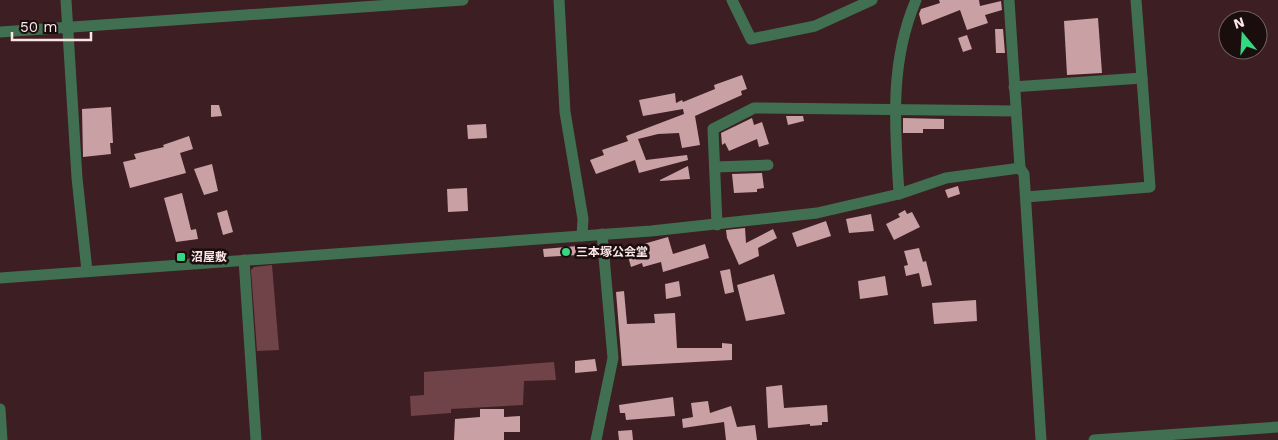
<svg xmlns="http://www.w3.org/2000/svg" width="1278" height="440" font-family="'Work Sans','Noto Sans JP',sans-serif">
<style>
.green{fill:#6f4348}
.building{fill:#c9a0a4}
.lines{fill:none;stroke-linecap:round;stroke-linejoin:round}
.minor{stroke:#407051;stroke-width:11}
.poi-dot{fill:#33d881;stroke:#1a0d0e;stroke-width:2}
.labels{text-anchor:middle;stroke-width:5;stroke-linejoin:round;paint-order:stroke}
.poi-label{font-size:12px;font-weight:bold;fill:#fbe5e7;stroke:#1a0d0e;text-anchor:start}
</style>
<rect width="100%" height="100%" fill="#3d1e22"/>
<g class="green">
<path d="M272,265L279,350L257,351L251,270L254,267Z"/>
<path d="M554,362L556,380L524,381L523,405L451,409V413L411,416L410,396L424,395V372Z"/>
</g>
<g class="building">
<path d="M939,0H979L980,6L1001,1L1002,10L985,15L988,23L967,30L960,10L922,25L919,14L921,9L940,3Z"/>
<path d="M1098,18L1102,73L1067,75L1064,21Z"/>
<path d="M995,29H1003L1005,53H996Z"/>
<path d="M967,35L972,49L963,52L958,38Z"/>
<path d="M742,75L747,89L741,91L742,95L695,116L700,145L682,148L679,133L658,134L638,139L646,160L687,155L688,160L639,173L635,160L596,174L590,160L604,155L602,150L628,141L626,136L684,114L683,109L643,116L639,100L675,93L676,103L682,100L683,102L715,89L714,85Z"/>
<path d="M211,105H219L222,116L211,117Z"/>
<path d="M111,107L113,143H110L111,154L83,157L82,109Z"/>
<path d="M786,116H803L804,121L788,125Z"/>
<path d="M752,118L754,125L762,122L769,144L759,147L757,139L729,151L725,143L722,145L721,133Z"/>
<path d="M903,118L944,119V129H923V133H903Z"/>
<path d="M486,124L487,138L468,139L467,125Z"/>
<path d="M189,136L193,149L180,153L186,173L130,188L123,162L136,159L134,154L164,147L163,145Z"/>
<path d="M212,164L218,191L204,195L194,169Z"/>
<path d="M688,166L690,179L660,181V180Z"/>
<path d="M762,173L764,188L757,189V192L734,193L732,174Z"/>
<path d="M958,186L960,194L948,198L945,190Z"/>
<path d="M467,188L468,211L448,212L447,189Z"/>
<path d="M182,193L191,230L196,229L198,239L176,242L164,198Z"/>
<path d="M227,210L233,232L223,235L217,213Z"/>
<path d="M905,210L907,214L912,212L920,227L894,240L886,224L900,217L898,214Z"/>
<path d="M871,214L874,231L849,233L846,219Z"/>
<path d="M826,221L831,236L797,247L792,233Z"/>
<path d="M745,228L746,243L773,229L777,238L758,248L759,256L739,265L727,238L726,230Z"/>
<path d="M668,237L673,254L705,244L709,258L663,272L661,262L643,267L642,263L631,267L626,249Z"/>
<path d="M578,246V255L544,257L543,249Z"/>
<path d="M919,248L923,262L926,261L932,285L922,287L919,273L906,276L904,266L908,265L904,251Z"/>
<path d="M730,269L734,292L725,294L720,271Z"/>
<path d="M774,274L785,314L746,321L737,285Z"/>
<path d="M885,276L888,295L860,299L858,281Z"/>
<path d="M679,281L681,296L666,299L665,284Z"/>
<path d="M624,291L627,324L655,323L654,314L675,313L677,348H722V343L732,344V360L622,366L616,292Z"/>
<path d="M976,300L977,321L934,324L932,303Z"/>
<path d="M595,359L597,371L575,373V361Z"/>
<path d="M782,385L784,408L827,405L828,422H822V425L810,426V424L768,428L766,387Z"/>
<path d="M673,397L675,416L626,420L625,413H620L619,405Z"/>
<path d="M708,401L710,413L731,406L737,427L755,425L757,440H726L724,422L683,428L682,419L693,417L691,403Z"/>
<path d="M480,409H504V417L520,416V432H504V440H454L455,419L480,417Z"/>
<path d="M632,430L633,440H619L618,431Z"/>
</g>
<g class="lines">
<g class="minor">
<path d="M66,0L77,178L87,271"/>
<path d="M559,0L565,112L583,219L582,236"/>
<path d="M732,0L751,39L815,26L872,0"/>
<path d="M1009,0L1020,168L1024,174L1041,440"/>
<path d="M0,32L463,0"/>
<path d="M1014,87L1142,78L1136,0"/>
<path d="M715,167L768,165"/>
<path d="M899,194L946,178L1020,168"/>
<path d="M1026,197L1150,187L1142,78"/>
<path d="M717,225L713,129L754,108L1016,111"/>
<path d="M244,260L256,440"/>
<path d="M0,278L651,231L817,213L899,194C895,127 889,63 916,0"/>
<path d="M0,409L2,440"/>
<path d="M596,440L613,358L602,234"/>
<path d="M1094,440L1278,427"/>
</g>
</g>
<g class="poi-dot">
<circle cx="566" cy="252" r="5"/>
<rect x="176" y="252" width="10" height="10" rx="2.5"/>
</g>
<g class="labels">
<g class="poi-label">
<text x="576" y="256">三本塚公会堂</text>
<text x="191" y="261">沼屋敷</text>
</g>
</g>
<g transform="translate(1243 35) rotate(342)"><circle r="24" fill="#1a0d0e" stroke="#746365"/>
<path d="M0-4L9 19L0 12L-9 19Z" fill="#33d881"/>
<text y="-8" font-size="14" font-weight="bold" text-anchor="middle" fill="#fbe5e7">N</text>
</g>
<path d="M12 32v8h79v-8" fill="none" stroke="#fbe5e7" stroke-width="2.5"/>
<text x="20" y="32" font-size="15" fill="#fbe5e7" stroke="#1a0d0e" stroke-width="4" paint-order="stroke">50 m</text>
</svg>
